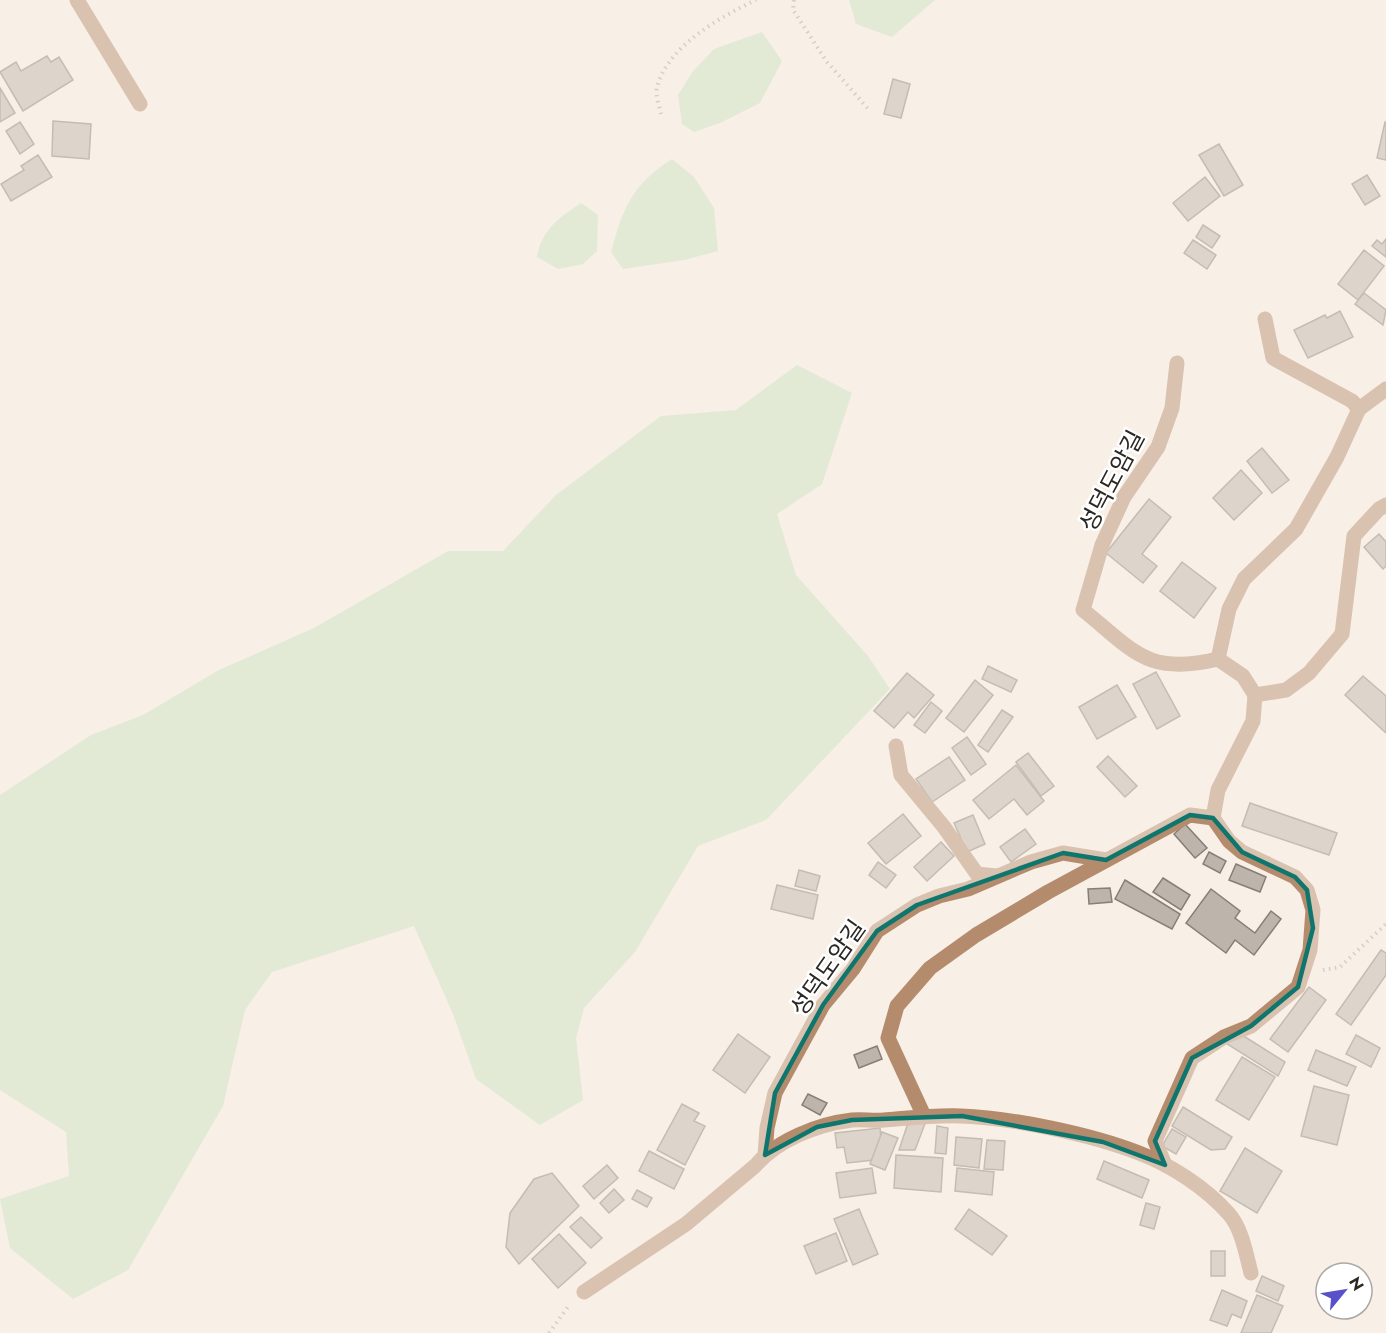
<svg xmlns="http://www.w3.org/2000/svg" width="1386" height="1333" font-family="Jost,'Noto Sans KR',sans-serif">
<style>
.green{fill:#c8e5c4}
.building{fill:#bdb5ac;stroke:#877f77;stroke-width:1.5}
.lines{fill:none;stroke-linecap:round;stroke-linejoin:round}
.path{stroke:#afa8a1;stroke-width:4;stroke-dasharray:1.5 4.5;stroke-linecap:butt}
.minor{stroke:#b48c6d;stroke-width:15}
.marked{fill:none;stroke:#0f766e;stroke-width:4.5;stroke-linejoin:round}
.labels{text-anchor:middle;stroke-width:5;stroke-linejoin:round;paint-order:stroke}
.street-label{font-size:24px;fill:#2a2724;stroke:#fff}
</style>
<rect width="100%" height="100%" fill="#f8efe6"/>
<g class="green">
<path d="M849,0H935L892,37L856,24Z"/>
<path d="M762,32L782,61L760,103L720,123L694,132L682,124L678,95L693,71L714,49Z"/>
<path d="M672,159L694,177L714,208L718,251L684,260L623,269L611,252C623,207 632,185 672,159Z"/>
<path d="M581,203L598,215L597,251L583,264L558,269L537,257C541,230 560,217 581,203Z"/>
<path d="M797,365L852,393L822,484L777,514L796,575L868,656L890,689L766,820L698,846L635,952L584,1008L576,1038L583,1100L540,1125L476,1079L453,1014L414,926L272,972L245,1010L223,1106L128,1270L73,1299L10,1248L0,1199L69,1176L66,1132L0,1090V795L91,735L143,715L219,670L314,628L448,551H503L556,495L661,416L736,410Z"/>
</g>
<g class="building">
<path d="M47,56L51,62L59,57L73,80L23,111L0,72L16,62L21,71Z"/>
<path d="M893,79L910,84L901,118L884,114Z"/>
<path d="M0,88L15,113L0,122Z"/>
<path d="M53,121L91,124L89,159L52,156Z"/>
<path d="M20,122L34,144L20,154L6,131Z"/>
<path d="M1385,122H1386V160L1377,158Z"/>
<path d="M1219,144L1243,185L1224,196L1199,155Z"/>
<path d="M38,155L52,177L11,201L1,184L24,170L21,166Z"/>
<path d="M1367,175L1380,196L1365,205L1352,184Z"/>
<path d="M1205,177L1220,196L1188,221L1173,203Z"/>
<path d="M1203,225L1220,236L1212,248L1196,237Z"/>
<path d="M1386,239V257L1372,246L1377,240L1382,244Z"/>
<path d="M1193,240L1216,255L1207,269L1184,253Z"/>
<path d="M1364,250L1384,266L1358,300L1338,284Z"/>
<path d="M1364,293L1386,310L1383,325L1355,304Z"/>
<path d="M1340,311L1353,337L1308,358L1294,330L1325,315L1327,318Z"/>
<path d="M1262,448L1289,480L1272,493L1247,461Z"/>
<path d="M1241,470L1262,493L1234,520L1213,498Z"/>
<path d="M1149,499L1171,517L1142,554L1157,566L1143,583L1106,553Z"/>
<path d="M1379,534L1386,542V566L1383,569L1364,547Z"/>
<path d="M1182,562L1216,588L1194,618L1160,591Z"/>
<path d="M988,666L1017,680L1011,692L982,679Z"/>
<path d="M1156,672L1180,716L1157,729L1133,684Z"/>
<path d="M907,673L934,695L914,718L908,712L894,728L874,711Z"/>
<path d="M1363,676L1386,696V733L1345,695Z"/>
<path d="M975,680L993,695L964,732L946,718Z"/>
<path d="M1117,685L1136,717L1097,739L1079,707Z"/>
<path d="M931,702L942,711L925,733L914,725Z"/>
<path d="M1002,710L1013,717L988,752L978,745Z"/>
<path d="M967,737L986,764L971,775L952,748Z"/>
<path d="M1028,753L1054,786L1041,796L1016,762Z"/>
<path d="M1108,756L1137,786L1125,797L1097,767Z"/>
<path d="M949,757L965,780L932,802L916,779Z"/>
<path d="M1016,765L1044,801L1027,815L1014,799L989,819L973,800Z"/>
<path d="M1250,803L1337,833L1329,855L1242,826Z"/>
<path d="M903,814L921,836L886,864L868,843Z"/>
<path d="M973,815L985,844L967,852L954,823Z"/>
<path d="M1185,824L1207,848L1195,858L1174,834Z"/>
<path d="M1025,829L1036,844L1011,862L1000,847Z"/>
<path d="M941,842L954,856L927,881L914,867Z"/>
<path d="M1209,852L1226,861L1220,873L1203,864Z"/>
<path d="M878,862L896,875L886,888L869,875Z"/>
<path d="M1236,864L1266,877L1260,892L1229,880Z"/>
<path d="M799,870L820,876L816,891L795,886Z"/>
<path d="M1163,878L1190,895L1181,910L1153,892Z"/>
<path d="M1125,880L1180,914L1172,929L1115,899Z"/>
<path d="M777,885L818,895L813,919L771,909Z"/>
<path d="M1110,888L1112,902L1089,904L1088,889Z"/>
<path d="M1211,889L1240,911L1235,918L1255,933L1271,911L1281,919L1254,955L1235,940L1226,953L1186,923Z"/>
<path d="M1381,950L1386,953V975L1351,1025L1336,1014Z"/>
<path d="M1309,987L1326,1000L1288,1052L1270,1039Z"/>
<path d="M738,1034L770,1057L745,1093L713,1070Z"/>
<path d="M1242,1035L1285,1062L1278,1076L1224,1042Z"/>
<path d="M1356,1035L1380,1048L1371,1067L1346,1054Z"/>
<path d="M877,1046L882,1059L859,1068L854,1055Z"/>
<path d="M1316,1050L1356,1067L1347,1086L1308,1070Z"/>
<path d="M1242,1057L1275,1077L1249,1120L1216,1100Z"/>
<path d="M1314,1086L1349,1095L1337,1145L1301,1136Z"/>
<path d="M808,1094L827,1103L820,1115L802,1105Z"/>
<path d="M682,1104L699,1113L694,1121L705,1126L685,1165L657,1150Z"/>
<path d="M1183,1107L1232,1137L1225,1149L1211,1150L1172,1126Z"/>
<path d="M926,1121L915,1150H899L908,1123Z"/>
<path d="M937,1126L948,1128L946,1154L935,1153Z"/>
<path d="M880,1128L883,1159L847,1163L844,1147L837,1148L835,1133Z"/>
<path d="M1172,1129L1186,1137L1176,1154L1162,1146Z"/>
<path d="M882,1132L898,1138L885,1170L870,1164Z"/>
<path d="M956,1137L982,1139L979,1168L954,1165Z"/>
<path d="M987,1140L1005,1141L1003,1170L984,1169Z"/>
<path d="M1245,1148L1282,1171L1257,1213L1220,1191Z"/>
<path d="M649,1151L684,1169L674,1189L639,1171Z"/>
<path d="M896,1155L943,1158L941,1192L894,1188Z"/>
<path d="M1104,1161L1149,1180L1142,1198L1097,1179Z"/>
<path d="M607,1165L618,1178L594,1199L583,1186Z"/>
<path d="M872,1168L876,1193L840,1198L836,1173Z"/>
<path d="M957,1168L994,1172L992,1195L955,1191Z"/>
<path d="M552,1173L579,1206L519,1264L506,1247L510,1213L534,1179Z"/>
<path d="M614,1189L624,1200L609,1213L600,1203Z"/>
<path d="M637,1190L652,1198L647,1207L632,1199Z"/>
<path d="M1146,1203L1160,1207L1154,1229L1140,1225Z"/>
<path d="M859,1209L878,1254L853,1265L834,1219Z"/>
<path d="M969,1209L1007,1236L992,1255L955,1229Z"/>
<path d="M581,1217L602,1238L591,1248L570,1227Z"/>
<path d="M836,1233L847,1261L816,1274L804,1246Z"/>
<path d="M559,1234L586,1263L558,1288L532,1259Z"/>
<rect x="1211" y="1251" width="14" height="25"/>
<path d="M1262,1276L1284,1286L1278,1301L1256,1291Z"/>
<path d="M1222,1290L1247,1301L1241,1318L1232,1314L1227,1326L1210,1320Z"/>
<path d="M1257,1295L1283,1306L1271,1333H1241Z"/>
</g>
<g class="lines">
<g class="path">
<path d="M794,0L793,10L827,62L870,111"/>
<path d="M661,114C659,106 655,94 657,87C668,46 720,17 756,0"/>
<path d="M1323,970L1340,967L1386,924"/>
<path d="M549,1333L570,1304"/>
</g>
<g class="minor">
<path d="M77,0L140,104"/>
<path d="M1265,319L1273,358L1352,401L1359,409"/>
<path d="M1177,363L1172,408L1158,447L1124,497L1102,545L1083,610C1134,651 1147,676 1218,659"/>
<path d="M1255,695L1243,676L1218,659L1229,609L1244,579L1296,529L1337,457L1359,409L1386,389"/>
<path d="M896,746L901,775L944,827L977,874L996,876"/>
<path d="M924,1116L888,1038L897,1006L930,968L976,935L1048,892L1190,815L1213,818"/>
<path d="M765,1155L767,1128L775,1093L823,1005L853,969L877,931L917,905L939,896L968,889L1031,862L1063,853L1106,860"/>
<path d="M1165,1165L1155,1141L1192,1058L1224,1037L1251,1026L1298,987L1310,950L1313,910L1307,890L1295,877L1242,852L1229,841L1213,818L1218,790L1253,721L1255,695L1286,690L1309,673L1342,634L1354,536L1379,509L1386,505"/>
<path d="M584,1292L686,1224L755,1166C777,1140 818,1124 852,1120C862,1119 873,1121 884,1120C909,1118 935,1115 961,1116C1013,1118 1090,1134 1139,1153C1171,1165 1206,1188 1229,1214C1242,1229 1246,1254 1251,1273"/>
</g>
</g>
<path d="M0 0H1386V1333H0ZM1190,815L1213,818L1242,852L1295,877L1307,890L1313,928L1298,987L1251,1026L1192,1058L1155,1141L1165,1165L1103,1142L962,1116L852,1120L817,1127L765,1155L775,1093L823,1005L877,931L917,905L1063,853L1106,860Z" fill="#f8efe6" fill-opacity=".55" fill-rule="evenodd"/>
<path class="marked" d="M1190,815L1213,818L1242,852L1295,877L1307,890L1313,928L1298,987L1251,1026L1192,1058L1155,1141L1165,1165L1103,1142L962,1116L852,1120L817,1127L765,1155L775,1093L823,1005L877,931L917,905L1063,853L1106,860Z"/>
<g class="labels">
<g class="street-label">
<text transform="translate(1112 481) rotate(-62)" y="8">성덕도암길</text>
<text transform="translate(828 968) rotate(-55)" y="8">성덕도암길</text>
</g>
</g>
<g transform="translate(1344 1291) rotate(60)"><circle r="28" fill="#ffffff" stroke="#aaa9a7" stroke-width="1.5"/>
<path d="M0-4.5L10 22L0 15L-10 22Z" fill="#5752ca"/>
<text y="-9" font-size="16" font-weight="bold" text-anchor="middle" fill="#2a2724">N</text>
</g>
</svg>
